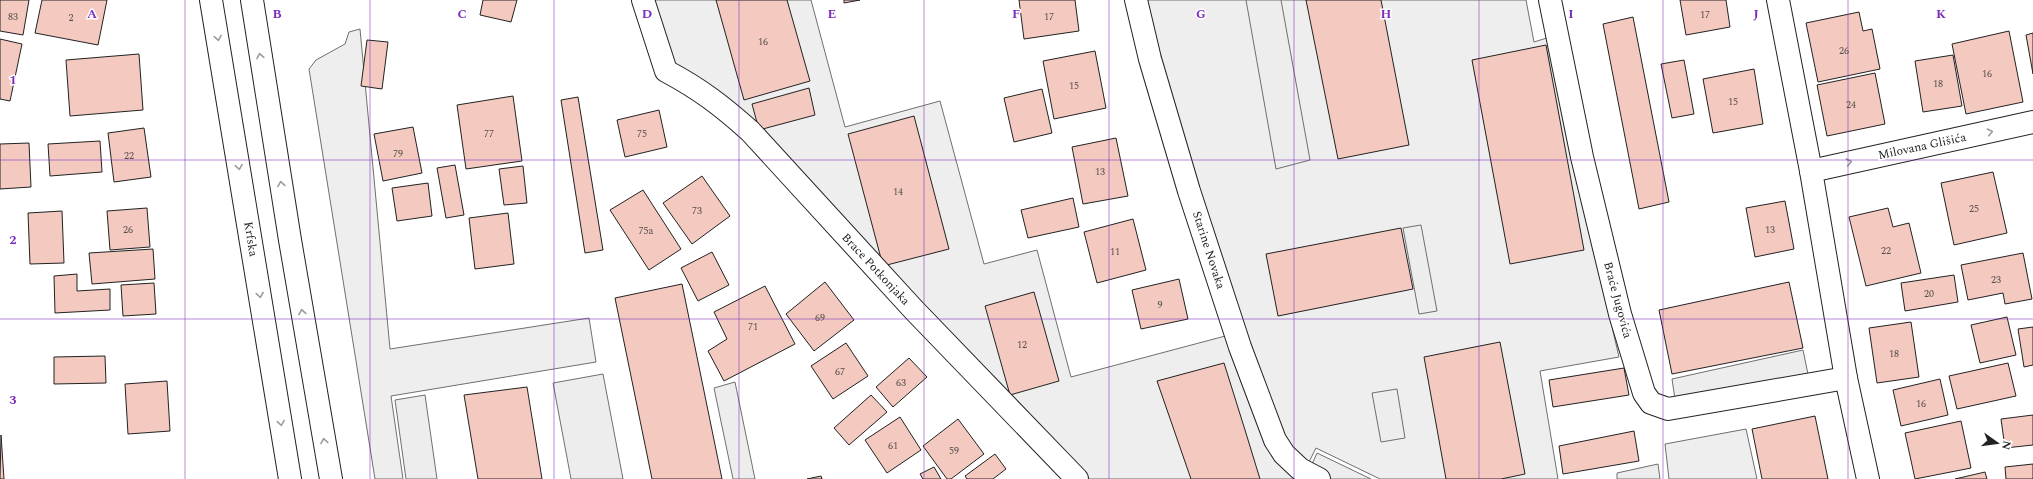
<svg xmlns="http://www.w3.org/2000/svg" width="2033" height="479" font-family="Spectral,serif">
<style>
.green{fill:#eee;stroke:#6f6f6f}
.parking{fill:#ededed;stroke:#6f6f6f}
.building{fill:#f3c9c0;stroke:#222}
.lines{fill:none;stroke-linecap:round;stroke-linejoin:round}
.minor-casing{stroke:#222;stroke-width:24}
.secondary-casing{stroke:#222;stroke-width:24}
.minor{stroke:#fff;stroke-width:22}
.secondary{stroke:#fff;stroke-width:22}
.oneway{stroke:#9c9c9c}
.grid{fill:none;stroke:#7b2cbf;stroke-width:1;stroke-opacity:0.55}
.labels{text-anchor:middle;stroke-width:3;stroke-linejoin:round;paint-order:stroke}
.number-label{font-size:10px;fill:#564c4a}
.street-label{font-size:12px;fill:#222;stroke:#fff}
.grid-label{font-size:13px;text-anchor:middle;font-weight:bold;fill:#7b2cbf;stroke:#fff;stroke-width:3;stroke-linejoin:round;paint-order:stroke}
</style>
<rect width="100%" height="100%" fill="#fff"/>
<g class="green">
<path d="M649,0H811L845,127L940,101L984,264L1037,250L1071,377L1229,335L1305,479H1089L670,61Z"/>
<path d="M1141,0H1526L1534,42L1550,37L1595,253L1619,357L1540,371L1558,479H1380L1316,448L1306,468L1287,449L1248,355Z"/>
<path d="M360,29L390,349L589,318L596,362L391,396L403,479H375L309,69L316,60L345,44L349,32Z"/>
<path d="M1746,429L1757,479H1669L1665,444Z"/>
</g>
<g class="parking">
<path d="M1246,0H1281L1310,160L1276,169Z"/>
<path d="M1421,225L1437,311L1419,314L1403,228Z"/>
<path d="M1803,350L1809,379L1676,406L1672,379Z"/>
<path d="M603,374L623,479H571L553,383Z"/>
<path d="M735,382L755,479H733L714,388Z"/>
<path d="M1397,389L1405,438L1381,442L1372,393Z"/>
<path d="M425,395L437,479H406L395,400Z"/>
<path d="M1317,453L1371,479H1319L1308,473Z"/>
<path d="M1658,464L1660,479H1617V473Z"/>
</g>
<g class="building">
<path d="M0,0H29L23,35L0,31Z"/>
<path d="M42,0H107L98,45L35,33Z"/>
<path d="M483,0H517L511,22L480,15Z"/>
<path d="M716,0H787L810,81L744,100Z"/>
<path d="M844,0H860L844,3Z"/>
<path d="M1019,0H1075L1079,31L1024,39Z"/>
<path d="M1306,0H1381L1409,145L1338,159Z"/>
<path d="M1680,0H1726L1730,27L1686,35Z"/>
<path d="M1859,12L1863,31L1872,29L1880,69L1818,82L1806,23Z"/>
<path d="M1633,17L1669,202L1639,209L1603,24Z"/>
<path d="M2009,31L2023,102L1966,114L1952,44Z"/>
<path d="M2033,33V74L2026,35Z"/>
<path d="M0,39L22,44L10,101L0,99Z"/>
<path d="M367,40L388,42L382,89L361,86Z"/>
<path d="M1546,45L1584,250L1510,264L1472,60Z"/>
<path d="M1095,51L1106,108L1054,119L1043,61Z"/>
<path d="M139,54L143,110L70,116L66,60Z"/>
<path d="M1953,55L1962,106L1923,112L1915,61Z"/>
<path d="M1684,60L1694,114L1672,118L1661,64Z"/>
<path d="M1754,69L1763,124L1713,133L1703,79Z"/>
<path d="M1875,73L1885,124L1827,136L1817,85Z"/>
<path d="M809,88L815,115L759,130L752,104Z"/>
<path d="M1042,89L1052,133L1014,142L1004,98Z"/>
<path d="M513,96L522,161L466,169L457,105Z"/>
<path d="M578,97L603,250L585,253L561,100Z"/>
<path d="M659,110L667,147L625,157L617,120Z"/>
<path d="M914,116L949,249L883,266L848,134Z"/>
<path d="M413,127L422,173L383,181L374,134Z"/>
<path d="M144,128L151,177L114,182L108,133Z"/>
<path d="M1116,138L1128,196L1083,204L1072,147Z"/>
<path d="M100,141L102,172L50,176L48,144Z"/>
<path d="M29,143L31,187L0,189V144Z"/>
<path d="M455,165L464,215L446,218L437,168Z"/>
<path d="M523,166L527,203L504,205L499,169Z"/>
<path d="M1993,172L2007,233L1954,245L1941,183Z"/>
<path d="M702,176L730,216L692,244L663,203Z"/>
<path d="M428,183L432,216L397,221L392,188Z"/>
<path d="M643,190L681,249L649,270L610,210Z"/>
<path d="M1073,198L1079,227L1028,238L1021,210Z"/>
<path d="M1785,201L1794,249L1755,257L1746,208Z"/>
<path d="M147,208L150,247L110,250L107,211Z"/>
<path d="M1888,208L1893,227L1909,223L1921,273L1866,286L1849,217Z"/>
<path d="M62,211L64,263L30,264L28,213Z"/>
<path d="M508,213L514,264L475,269L469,218Z"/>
<path d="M1133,219L1146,270L1097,283L1084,232Z"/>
<path d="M1401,228L1413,289L1278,316L1266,254Z"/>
<path d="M153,249L155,279L92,284L89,253Z"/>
<path d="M712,252L729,285L698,301L681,268Z"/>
<path d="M2023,253L2032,299L2005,304L2003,293L1968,300L1961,265Z"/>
<path d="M77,274V291L110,289V310L55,313L54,276Z"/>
<path d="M1954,275L1958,302L1905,311L1901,283Z"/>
<path d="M1179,279L1188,319L1141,329L1132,290Z"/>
<path d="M825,282L854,320L814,351L786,314Z"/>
<path d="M1789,282L1803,348L1672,374L1659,310Z"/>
<path d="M154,283L156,314L123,316L121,285Z"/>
<path d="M682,284L696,352L722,479H652L615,298Z"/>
<path d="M765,286L795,344L724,381L708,351L727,339L714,312Z"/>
<path d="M1034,292L1059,381L1010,395L985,306Z"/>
<path d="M2007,317L2016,355L1980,363L1971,325Z"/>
<path d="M1911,322L1919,377L1877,383L1869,328Z"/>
<path d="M2033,327V365L2024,367L2018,329Z"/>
<path d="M1500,342L1525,474L1501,479H1446L1424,357Z"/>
<path d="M846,343L868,376L833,399L811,366Z"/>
<path d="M105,356L106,383L54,384V357Z"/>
<path d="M909,358L927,377L893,407L876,387Z"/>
<path d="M1224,363L1245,430L1260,479H1191L1157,381Z"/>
<path d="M2008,363L2016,396L1957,409L1949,376Z"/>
<path d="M1624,368L1629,395L1553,407L1549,380Z"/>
<path d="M1940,379L1948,415L1901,426L1893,390Z"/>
<path d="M167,381L170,431L128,434L125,384Z"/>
<path d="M527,387L542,479H478L464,395Z"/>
<path d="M871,395L887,412L849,445L834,428Z"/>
<path d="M2033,415V445L2005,448L2001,419Z"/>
<path d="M1815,416L1828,479H1762L1752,429Z"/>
<path d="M900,417L921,450L887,473L865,440Z"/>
<path d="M958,419L984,454L951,479H947L923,446Z"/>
<path d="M1961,421L1971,468L1915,479L1905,433Z"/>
<path d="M1634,431L1639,461L1563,474L1559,446Z"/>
<path d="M1,435L4,479H0Z"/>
<path d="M995,454L1006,469L993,479H967L965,476Z"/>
<path d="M2033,464V479H2006L2005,467Z"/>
<path d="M934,467L941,479H923L920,474Z"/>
<path d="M1985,472L1987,479H1955Z"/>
<path d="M821,476L822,479H807Z"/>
</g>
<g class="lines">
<g class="minor-casing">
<g id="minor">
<path d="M643,0L666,71C700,89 722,106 750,131L914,310L1077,479"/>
<path d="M1136,0L1150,59L1189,191L1240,347L1275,440L1284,454L1300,469L1319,479"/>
<path d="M1550,0L1582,157L1620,314L1644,393L1651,403L1668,409L1846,378"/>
<path d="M1778,0L1811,171L1846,378L1868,479"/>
<path d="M1811,171L2033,122"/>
</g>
</g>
<g class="secondary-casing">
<g id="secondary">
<path d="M211,0L290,479"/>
<path d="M252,0L290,240L331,479"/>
</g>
</g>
<use href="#minor" class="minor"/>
<use href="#secondary" class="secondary"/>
</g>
<defs><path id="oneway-chevron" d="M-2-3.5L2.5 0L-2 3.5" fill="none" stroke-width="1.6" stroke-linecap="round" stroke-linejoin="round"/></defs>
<g class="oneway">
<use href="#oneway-chevron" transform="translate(218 38) rotate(80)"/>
<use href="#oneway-chevron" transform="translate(260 56) rotate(-100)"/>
<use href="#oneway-chevron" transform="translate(1990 132) rotate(-12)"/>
<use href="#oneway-chevron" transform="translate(1849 162) rotate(-12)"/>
<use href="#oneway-chevron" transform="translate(239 167) rotate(81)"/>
<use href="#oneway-chevron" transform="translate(281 184) rotate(-99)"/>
<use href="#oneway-chevron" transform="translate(260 295) rotate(81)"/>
<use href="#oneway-chevron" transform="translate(302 312) rotate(-100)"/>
<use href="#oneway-chevron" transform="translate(281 423) rotate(81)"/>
<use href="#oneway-chevron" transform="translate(324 441) rotate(-100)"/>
</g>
<path class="grid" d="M185,0V479M370,0V479M554,0V479M739,0V479M924,0V479M1109,0V479M1294,0V479M1479,0V479M1663,0V479M1848,0V479M0,160H2033M0,319H2033"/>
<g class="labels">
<g class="number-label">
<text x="1705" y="18">17</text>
<text x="13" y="20">83</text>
<text x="1049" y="20">17</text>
<text x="71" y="21">2</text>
<text x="763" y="45">16</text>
<text x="1844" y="54">26</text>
<text x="1987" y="77">16</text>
<text x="1938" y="87">18</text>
<text x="1074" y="89">15</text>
<text x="1733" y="105">15</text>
<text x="1851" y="108">24</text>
<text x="489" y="137">77</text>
<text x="642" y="137">75</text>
<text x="398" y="157">79</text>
<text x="129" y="159">22</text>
<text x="1100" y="175">13</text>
<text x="898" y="195">14</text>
<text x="1974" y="212">25</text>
<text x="697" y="214">73</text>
<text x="128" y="233">26</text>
<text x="1770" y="233">13</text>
<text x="646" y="234">75a</text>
<text x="1886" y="254">22</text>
<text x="1115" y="255">11</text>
<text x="1996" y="283">23</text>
<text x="1929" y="297">20</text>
<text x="1160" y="308">9</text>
<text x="820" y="321">69</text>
<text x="753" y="330">71</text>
<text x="1022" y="348">12</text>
<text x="1894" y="357">18</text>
<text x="840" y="375">67</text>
<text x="901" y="386">63</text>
<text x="1921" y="407">16</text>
<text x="893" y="449">61</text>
<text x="954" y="454">59</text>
</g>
<g class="street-label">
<text transform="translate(1922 146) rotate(-12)" y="4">Milovana Glišića</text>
<text transform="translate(251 239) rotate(81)" y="4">Krfska</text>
<text transform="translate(1209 250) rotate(72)" y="4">Starine Novaka</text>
<text transform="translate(876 269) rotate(47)" y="4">Brace Potkonjaka</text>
<text transform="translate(1618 300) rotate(75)" y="4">Braće Jugovića</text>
</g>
</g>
<g class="grid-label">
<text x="92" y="18">A</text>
<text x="277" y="18">B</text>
<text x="462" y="18">C</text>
<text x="647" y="18">D</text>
<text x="832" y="18">E</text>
<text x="1016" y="18">F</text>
<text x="1201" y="18">G</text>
<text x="1386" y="18">H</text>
<text x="1571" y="18">I</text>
<text x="1756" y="18">J</text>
<text x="1941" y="18">K</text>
<text x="13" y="84">1</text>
<text x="13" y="244">2</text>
<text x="13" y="404">3</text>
</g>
<g transform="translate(1997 443) rotate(104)" stroke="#ffffff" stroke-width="3" paint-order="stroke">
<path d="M0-3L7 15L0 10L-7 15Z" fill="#222222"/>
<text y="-6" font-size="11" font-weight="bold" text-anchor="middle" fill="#222222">N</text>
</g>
</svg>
